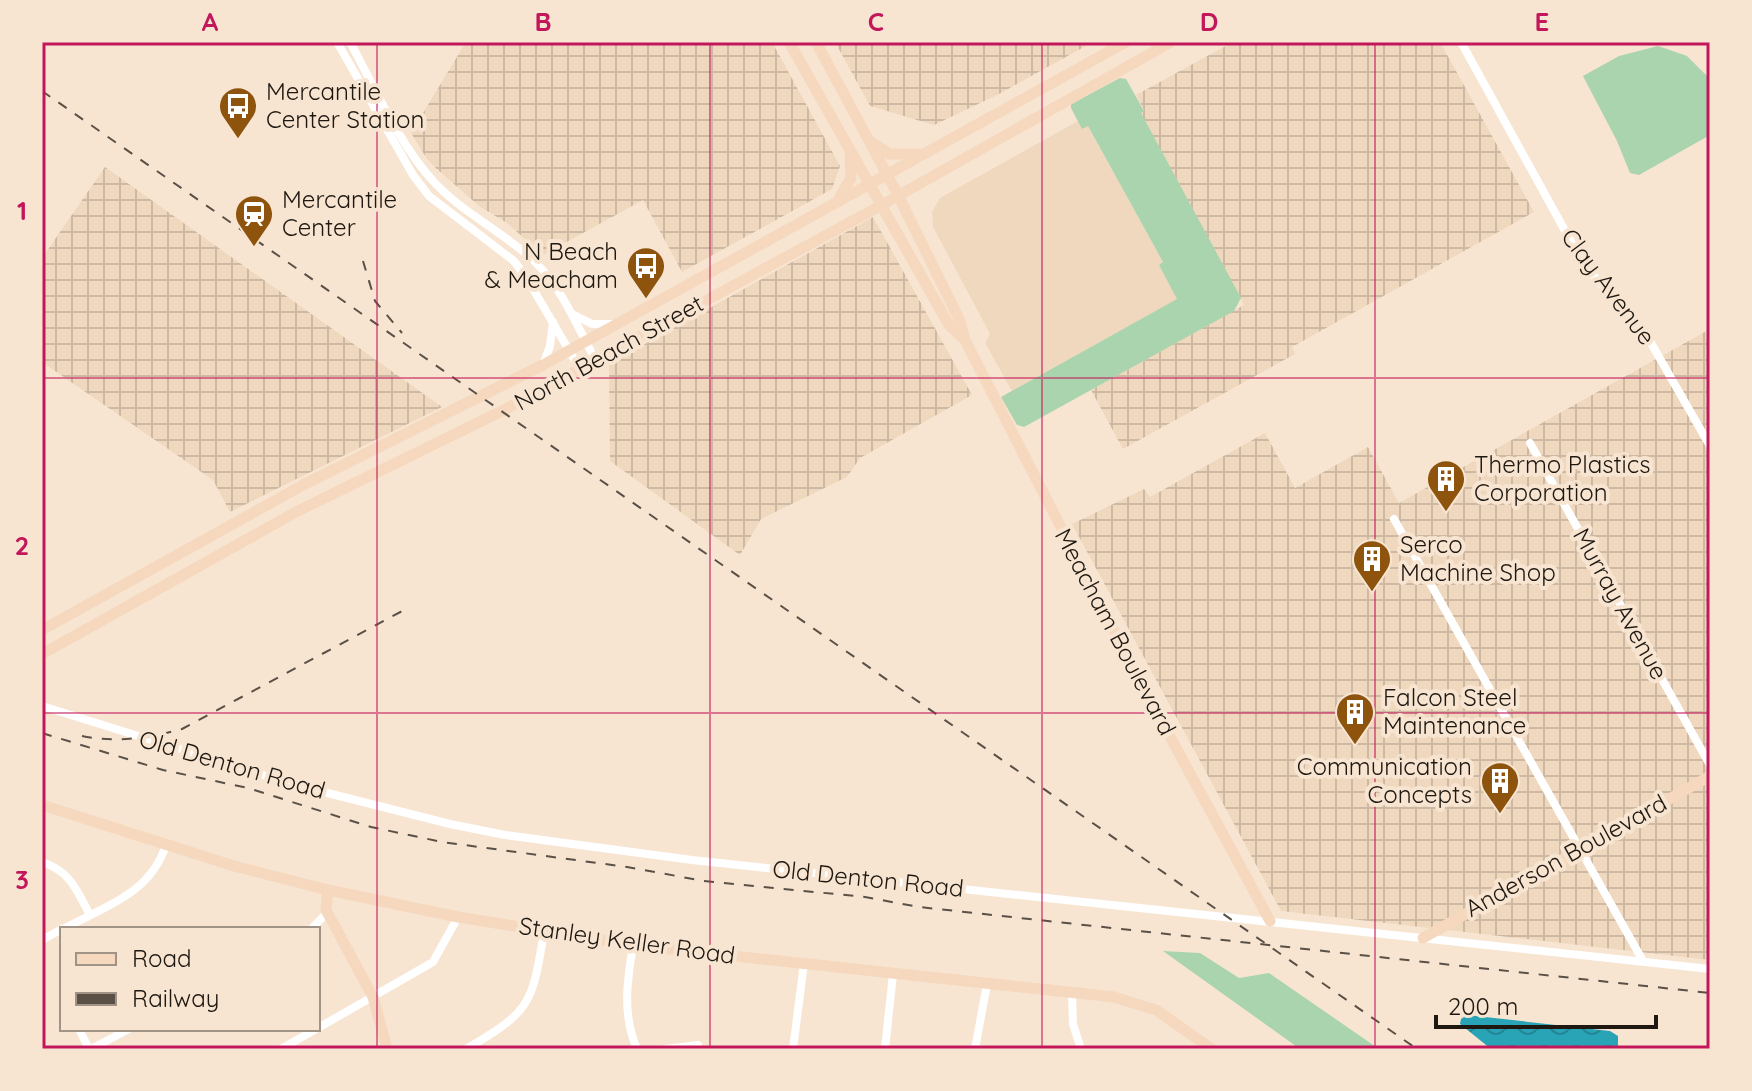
<svg xmlns="http://www.w3.org/2000/svg" width="1752" height="1091" font-family="Quicksand,sans-serif">
<style>
.built{fill:#f0d8bf}
.industrial{fill:url(#industrial-grid)}
.grass{fill:#aad4ad}
.water{fill:url(#water-waves)}
.lines{fill:none;stroke-linecap:round;stroke-linejoin:round}
.street{stroke:#fff;stroke-width:8}
.secondary{stroke:#f5d8be;stroke-width:11}
.rail{stroke:#5a5046;stroke-width:2;stroke-dasharray:10 10;stroke-linecap:butt}
.grid{fill:none;stroke:#c2185b;stroke-width:2;stroke-opacity:0.55}
.labels{text-anchor:middle;stroke-width:8;stroke-linejoin:round;paint-order:stroke}
.poi-label{font-size:24px;fill:#1f1811;stroke:#f7e5d2;text-anchor:start}
.street-label{font-size:24px;fill:#1f1811;stroke:#f7e5d2}
.neatline{fill:none;stroke:#c2185b;stroke-width:3}
.grid-label{font-size:26px;text-anchor:middle;font-weight:bold;fill:#c2185b}
</style>
<defs>
<pattern id="industrial-grid" width="8" height="8" patternUnits="userSpaceOnUse" patternTransform="scale(2)"><rect width="8" height="8" fill="#f0d8bf"/><path d="M0 4h8M4 0v8" fill="none" stroke="#cdb9a3"/></pattern>
<pattern id="water-waves" width="16" height="10" patternUnits="userSpaceOnUse" patternTransform="scale(2)"><rect width="16" height="10" fill="#29a4b6"/><path d="M0 5q4-4 8 0t8 0" fill="none" stroke="#238593"/></pattern>
</defs>
<rect width="100%" height="100%" fill="#f7e5d2"/>
<path class="built" d="M1078,121L1082,128L1088,126L1163,262L1159,265L1178,299L1012,391L985,343L990,334L933,227L932,212L940,198Z"/>
<g class="industrial">
<path d="M466,42H772L840,166L832,189L682,272L643,200L543,255L507,223L479,206L438,170L427,159L411,133Z"/>
<path d="M835,42H1093L999,94L934,125L870,106Z"/>
<path d="M1233,42H1440L1534,212L1292,347L1295,354L1123,449L1091,390L1244,305L1140,112L1144,110L1136,95Z"/>
<path d="M105,167L442,407L230,512L213,480L42,362V258Z"/>
<path d="M873,217L972,395L860,458L847,477L761,519L740,555L610,461L609,364Z"/>
<path d="M1710,329V960L1281,911L1072,524L1144,489L1150,497L1265,433L1295,488L1368,447L1399,503Z"/>
</g>
<g class="grass">
<path d="M1658,46L1687,56L1710,79V135L1639,175L1630,173L1617,141L1583,76L1619,56Z"/>
<path d="M1120,78L1126,79L1144,111L1141,113L1241,298L1234,311L1024,427L1017,425L1001,397L1177,299L1159,265L1163,262L1088,126L1082,129L1071,108V104Z"/>
<path d="M1163,951L1200,953L1239,978L1269,973L1379,1049H1300Z"/>
</g>
<path class="water" d="M1467,1015L1610,1031L1618,1036V1049H1491L1460,1024L1461,1019Z"/>
<g class="lines">
<g class="street">
<path d="M337,42L413,175L429,196L514,261L526,277L580,369"/>
<path d="M350,42C374,86 401,148 435,183C464,214 504,232 535,262C562,288 578,328 596,361"/>
<path d="M1461,42L1574,247L1593,275L1647,336L1710,446"/>
<path d="M572,314L592,324H612"/>
<path d="M543,365L550,346L553,322"/>
<path d="M1530,443L1710,765"/>
<path d="M1394,519L1643,961"/>
<path d="M42,706L292,784L450,824L505,835L692,860L1710,969"/>
<path d="M42,862C71,872 76,889 90,915"/>
<path d="M63,929C106,906 150,894 166,845"/>
<path d="M311,929L324,916L326,910"/>
<path d="M42,940L62,929"/>
<path d="M633,945C627,982 622,1014 637,1049"/>
<path d="M1072,992L1073,1024L1081,1049"/>
<path d="M318,1028L433,962L458,917"/>
<path d="M79,1029L89,1049"/>
<path d="M91,1049L129,1029"/>
<path d="M281,1049L316,1029"/>
<path d="M466,1049C531,1011 532,1005 544,932"/>
<path d="M665,1049L698,1045"/>
<path d="M793,1049L804,963"/>
<path d="M885,1049L893,974"/>
<path d="M975,1049L987,984"/>
</g>
<g class="secondary">
<path d="M789,42L949,325L965,340"/>
<path d="M816,42L898,195L960,321L965,340L1135,672L1270,921"/>
<path d="M871,142L890,154H918"/>
<path d="M839,199L851,178L850,156"/>
<path d="M42,630L303,485L543,365L1126,42"/>
<path d="M42,654L296,512L502,411L580,369L880,206L1171,42"/>
<path d="M42,805L234,866L328,890L458,917L633,945L1114,997L1156,1010L1212,1049"/>
<path d="M328,890L326,910L373,997L387,1049"/>
<path d="M1423,938L1710,776"/>
</g>
<g class="rail">
<path d="M42,91L1417,1049"/>
<path d="M363,261L375,301L402,333"/>
<path d="M42,733L163,770L248,788L371,827L442,842L627,867L704,881L865,897L919,907L1710,993"/>
<path d="M82,736C115,743 149,738 182,729L406,609"/>
</g>
</g>
<path class="grid" d="M377,42V1049M710,42V1049M1042,42V1049M1375,42V1049M42,378H1710M42,713H1710"/>
<defs>
<g id="bus-pin" transform="scale(2)"><path d="M0 17L-7.5 6A9.5 9.5 0 1 1 7.5 6Z" fill="#8e540e" stroke="#f7e5d2"/><path d="M-5-6H5V4H4V6H2V4H-2V6H-4V4H-5ZM-3.5-4V0h7V-4ZM-3.5 1.2v1.5H-2V1.2ZM2 1.2v1.5H3.5V1.2Z" fill="#fff"/></g>
<g id="station-pin" transform="scale(2)"><path d="M0 17L-7.5 6A9.5 9.5 0 1 1 7.5 6Z" fill="#8e540e" stroke="#f7e5d2"/><path d="M-3-6H3Q5-6 5-4V2Q5 4 3 4L4.5 6H3L1.5 4h-3L-3 6H-4.5L-3 4Q-5 4-5 2V-4Q-5-6-3-6ZM-3.5-4v3h7v-3ZM-3.5 1v1.5H-2V1ZM2 1v1.5H3.5V1Z" fill="#fff"/></g>
<g id="building-pin" transform="scale(2)"><path d="M0 17L-7.5 6A9.5 9.5 0 1 1 7.5 6Z" fill="#8e540e" stroke="#f7e5d2"/><path d="M-4-6H4V6H1V3H-1V6H-4ZM-2.5-4.3h1.7v1.8h-1.7ZM.8-4.3h1.7v1.8H.8ZM-2.5-1h1.7V.8h-1.7ZM.8-1h1.7V.8H.8Z" fill="#fff"/></g>
</defs>
<g fill-rule="evenodd">
<use href="#bus-pin" x="238" y="106"/>
<use href="#station-pin" x="254" y="214"/>
<use href="#bus-pin" x="646" y="266"/>
<use href="#building-pin" x="1446" y="479"/>
<use href="#building-pin" x="1372" y="559"/>
<use href="#building-pin" x="1355" y="712"/>
<use href="#building-pin" x="1500" y="781"/>
</g>
<g class="labels">
<g class="poi-label">
<text x="266" y="100">Mercantile<tspan x="266" dy="28">Center Station</tspan></text>
<text x="282" y="208">Mercantile<tspan x="282" dy="28">Center</tspan></text>
<text x="618" y="260" text-anchor="end">N Beach<tspan x="618" dy="28">&amp; Meacham</tspan></text>
<text x="1474" y="473">Thermo Plastics<tspan x="1474" dy="28">Corporation</tspan></text>
<text x="1400" y="553">Serco<tspan x="1400" dy="28">Machine Shop</tspan></text>
<text x="1383" y="706">Falcon Steel<tspan x="1383" dy="28">Maintenance</tspan></text>
<text x="1472" y="775" text-anchor="end">Communication<tspan x="1472" dy="28">Concepts</tspan></text>
</g>
<g class="street-label">
<text transform="translate(1608 287) rotate(53)" y="8">Clay Avenue</text>
<text transform="translate(609 353) rotate(-29)" y="8">North Beach Street</text>
<text transform="translate(1620 604) rotate(61)" y="8">Murray Avenue</text>
<text transform="translate(1115 632) rotate(62)" y="8">Meacham Boulevard</text>
<text transform="translate(232 765) rotate(16)" y="8">Old Denton Road</text>
<text transform="translate(1566 856) rotate(-29)" y="8">Anderson Boulevard</text>
<text transform="translate(868 879) rotate(6)" y="8">Old Denton Road</text>
<text transform="translate(627 941) rotate(8)" y="8">Stanley Keller Road</text>
</g>
</g>
<rect width="1752" height="1091" fill="none" stroke="#f7e5d2" stroke-width="88"/>
<rect x="60" y="927" width="260" height="104" fill="#f7e5d2" stroke="#a19385" stroke-width="2"/>
<rect x="76" y="953" width="40" height="12" fill="#f5d8be" stroke="#a19385" stroke-width="2"/>
<text x="132" y="967" font-size="24" fill="#1f1811">Road</text>
<rect x="76" y="993" width="40" height="12" fill="#5a5046" stroke="#a19385" stroke-width="2"/>
<text x="132" y="1007" font-size="24" fill="#1f1811">Railway</text>
<path d="M1436 1015v12h220v-12" fill="none" stroke="#1f1811" stroke-width="4"/>
<text x="1448" y="1015" font-size="24" fill="#1f1811" stroke="#f7e5d2" stroke-width="6" paint-order="stroke">200 m</text>
<rect x="44" y="44" width="1664" height="1003" class="neatline"/>
<g class="grid-label">
<text x="210" y="31">A</text>
<text x="543" y="31">B</text>
<text x="876" y="31">C</text>
<text x="1209" y="31">D</text>
<text x="1542" y="31">E</text>
<text x="22" y="220">1</text>
<text x="22" y="555">2</text>
<text x="22" y="889">3</text>
</g>
</svg>
